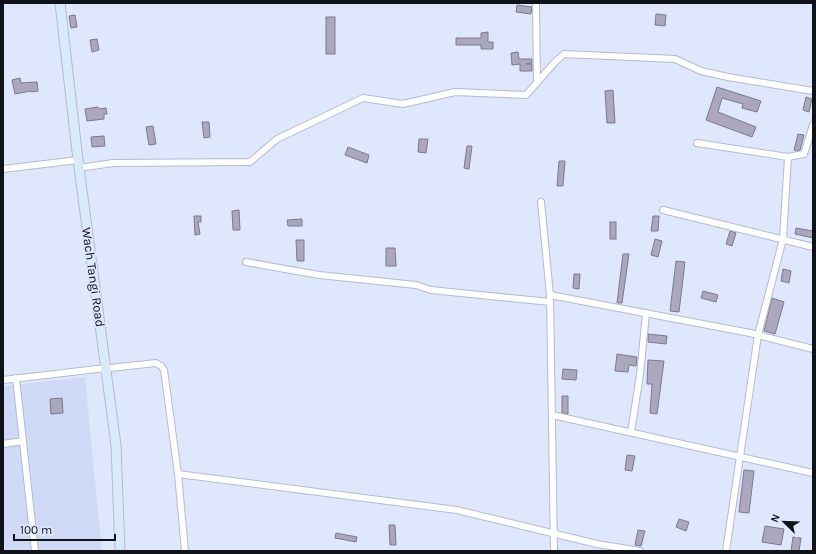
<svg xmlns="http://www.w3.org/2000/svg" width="816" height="554" font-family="Karla,sans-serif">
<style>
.built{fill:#d0daf6}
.building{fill:#aba8be;stroke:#7c798e}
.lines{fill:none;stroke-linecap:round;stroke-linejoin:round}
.street-casing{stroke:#b4bbd1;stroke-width:8}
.secondary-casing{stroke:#b4bbd1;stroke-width:11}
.street{stroke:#fff;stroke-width:6}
.secondary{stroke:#d9eafb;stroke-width:9}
.labels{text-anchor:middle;stroke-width:3;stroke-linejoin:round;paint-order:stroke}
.street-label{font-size:13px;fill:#10121a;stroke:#dfe7fd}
</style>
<rect width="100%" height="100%" fill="#dfe7fd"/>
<path class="built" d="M85,377L102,551H3V386Z"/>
<g class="building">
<path d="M517,5L532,7L531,14L516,12Z"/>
<path d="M656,14L666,15L665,26L655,25Z"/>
<path d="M75,15L77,27L71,28L69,16Z"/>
<rect x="326" y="17" width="9" height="37"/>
<path d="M488,32V42H493V49H481V45H456V38H481V33Z"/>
<path d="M97,39L99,50L92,52L90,40Z"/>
<path d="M518,52L519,59H532V63L526,64H532V71H520V64L512,65L511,53Z"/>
<path d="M20,78L21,83L37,82L38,91L31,92V91L15,94L12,80Z"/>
<path d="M717,87L761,101L757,112L742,108L743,104L722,98L718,112L756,127L752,137L706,120Z"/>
<path d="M613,90L615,123H607L605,91Z"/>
<path d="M806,97L812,99L809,112L803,110Z"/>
<path d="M98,107L99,109L106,108L107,114H104V119L87,121L85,109Z"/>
<path d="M202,122H209L210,137L204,138Z"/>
<path d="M153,126L156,144L149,145L146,127Z"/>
<path d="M798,134L804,135L800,150L796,151L794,150Z"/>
<path d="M104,136L105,146L92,147L91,137Z"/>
<path d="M419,139H428L426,153L418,152Z"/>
<path d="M467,146H472L469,169L464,168Z"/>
<path d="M348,147L369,155L367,163L345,155Z"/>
<path d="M559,161H565L563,186H557Z"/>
<path d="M239,210L240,230H233L232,211Z"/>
<path d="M194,216H201V222H198L200,234L195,235Z"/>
<path d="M653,216H659L658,231H651Z"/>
<path d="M302,219V226H288L287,220Z"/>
<rect x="610" y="222" width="6" height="17"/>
<path d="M796,228L813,231V238L795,234Z"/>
<path d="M730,231L736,233L732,246L726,244Z"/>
<path d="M655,239L662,241L658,257L651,255Z"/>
<path d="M296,240H304V261H297Z"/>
<path d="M386,248H395L396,266H386Z"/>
<path d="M623,254H629L622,303H617Z"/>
<path d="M676,261L685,262L679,312L670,311Z"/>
<path d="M783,269L791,271L789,283L781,281Z"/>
<path d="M574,274H580L579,289L573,288Z"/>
<path d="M703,291L718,295L716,302L701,298Z"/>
<path d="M772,298L784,302L775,334L764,331Z"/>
<path d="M648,334L667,336L666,344L648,342Z"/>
<path d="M617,354L637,357L636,366L629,365L628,372L615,371Z"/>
<path d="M648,360L664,361L657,414L650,413L652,384H647Z"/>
<path d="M563,369L577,370L576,380L562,379Z"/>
<path d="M562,396H568V414L562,413Z"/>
<path d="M62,398L63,413L51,414L50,399Z"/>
<path d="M627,455L635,456L632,471L625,470Z"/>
<path d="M744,470L754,471L749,513L739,512Z"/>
<path d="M679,519L689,522L686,531L676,527Z"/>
<path d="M389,525H395L396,545H390Z"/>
<path d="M765,526L784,529L781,545L762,542Z"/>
<path d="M638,530L645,531L641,546L635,545Z"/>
<path d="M336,533L357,537L356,542L335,538Z"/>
<path d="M793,537L801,538L799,551H791Z"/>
</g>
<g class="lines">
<g class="street-casing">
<g id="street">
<path d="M536,3L537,83"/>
<path d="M697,143L788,157L804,154L813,125"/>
<path d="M79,168L113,163L250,162L277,139L363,98L403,104L455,92L526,95L555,62L564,54L675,59L701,71L728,77L813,91"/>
<path d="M3,169L78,160"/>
<path d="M541,202L550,295L554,551"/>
<path d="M663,210L813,247"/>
<path d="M246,262L319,275L416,285L431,290L550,302"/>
<path d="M550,295L750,333L813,349"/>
<path d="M110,368L156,363L161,366L164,370L178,474L185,551"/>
<path d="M16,378L35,551"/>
<path d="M3,380L106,368"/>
<path d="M552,415L813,473"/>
<path d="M631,432L640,375L646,313"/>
<path d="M3,444L23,441"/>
<path d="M178,474L457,510L597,544L640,551"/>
<path d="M726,551L758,335L783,239L788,157"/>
</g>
</g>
<g class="secondary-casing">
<path id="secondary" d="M60,3L78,160L116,445L120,551"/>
</g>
<use href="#street" class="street"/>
<use href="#secondary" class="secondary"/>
</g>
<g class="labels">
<g class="street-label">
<text transform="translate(94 277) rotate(82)" y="5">Wach Tangi Road</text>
</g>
</g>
<rect width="816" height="554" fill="none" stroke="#10121a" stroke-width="8"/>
<g transform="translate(784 522) rotate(293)" stroke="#dfe7fd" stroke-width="3" paint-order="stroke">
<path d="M0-3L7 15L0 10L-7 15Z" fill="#10121a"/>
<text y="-6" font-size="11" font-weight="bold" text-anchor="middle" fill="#10121a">N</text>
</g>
<path d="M14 534v6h101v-6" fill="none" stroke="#10121a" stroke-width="2"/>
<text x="20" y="534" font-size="12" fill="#10121a" stroke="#dfe7fd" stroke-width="3" paint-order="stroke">100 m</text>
</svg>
